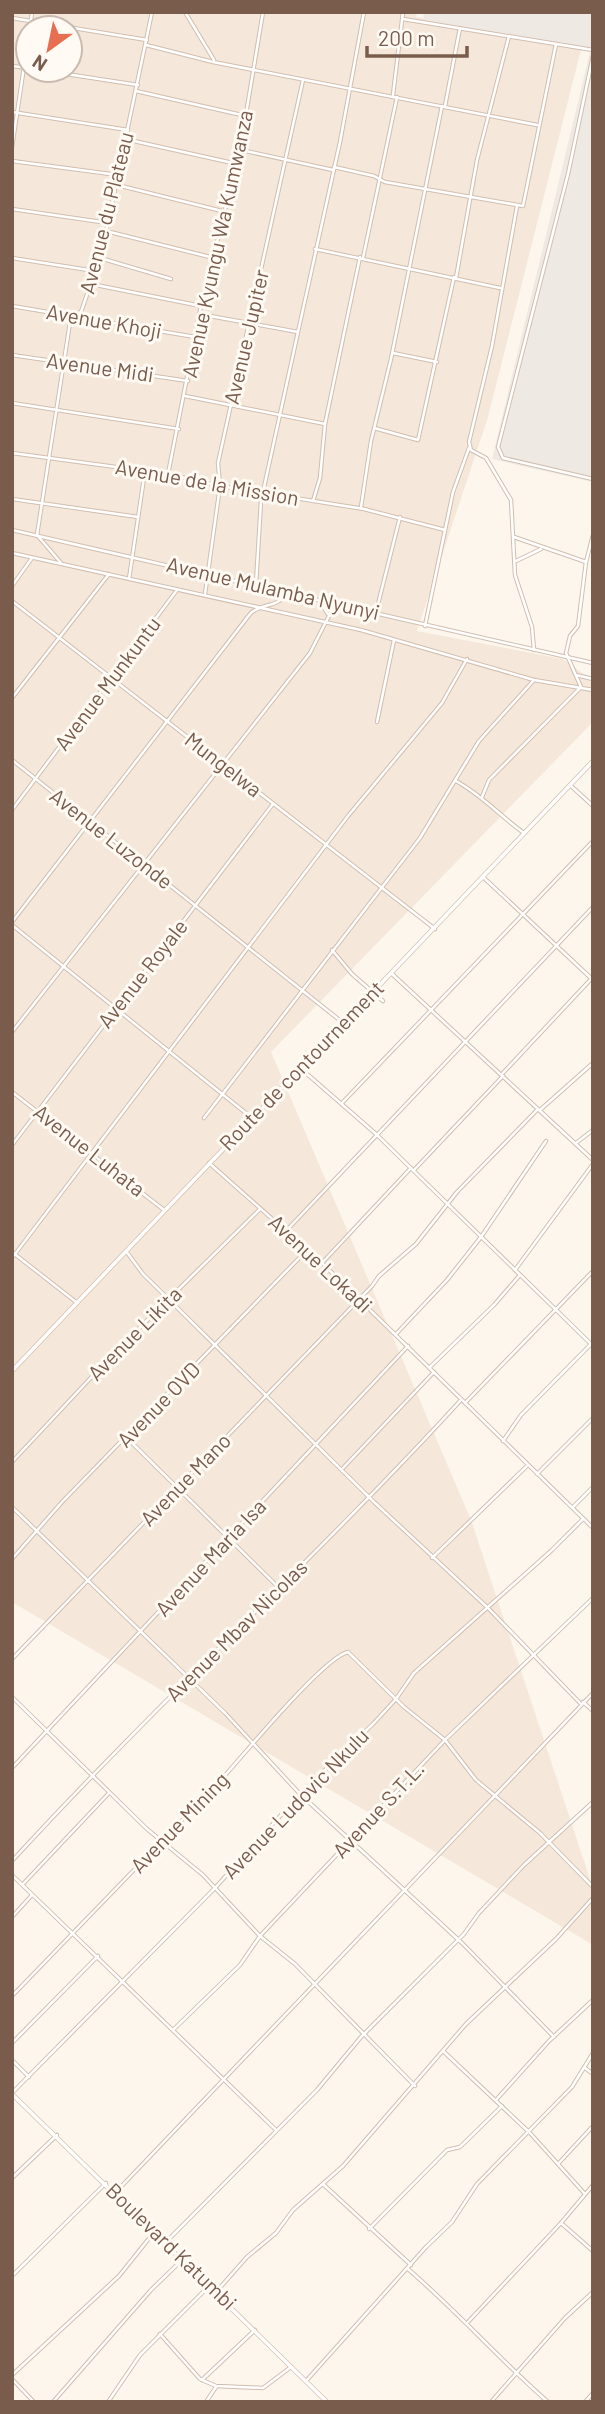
<svg xmlns="http://www.w3.org/2000/svg" width="605" height="2414" font-family="Barlow,sans-serif">
<style>
.residential{fill:#f5e8da;fill-rule:evenodd}
.industrial{fill:#efe9e4}
.lines{fill:none;stroke-linecap:round;stroke-linejoin:round}
.street-casing{stroke:#d1beb0;stroke-width:4.5}
.secondary-casing{stroke:#d6c0b0;stroke-width:5}
.street{stroke:#fff;stroke-width:2.5}
.secondary{stroke:#fff;stroke-width:3.5}
.labels{text-anchor:middle;stroke-width:6;stroke-linejoin:round;paint-order:stroke}
.street-label{font-size:21px;fill:#7a5c4d;stroke:#fffaf3}
</style>
<rect width="100%" height="100%" fill="#fdf6ec"/>
<path class="residential" d="M12,12H417L416,17L582,46L488,417L417,631L563,659L593,681V722L271,1052L471,1520L593,1888V1945L12,1602ZM28,28H70V70H28Z"/>
<path class="industrial" d="M424,12H593V482L492,459L591,48L423,21Z"/>
<g class="lines">
<g class="street-casing">
<g id="street">
<path d="M185,12L214,60"/>
<path d="M12,18L147,40"/>
<path d="M403,19L593,50"/>
<path d="M30,28L32,12"/>
<path d="M146,45L213,62L537,125"/>
<path d="M593,56L568,174L498,447L503,458L593,479"/>
<path d="M12,66L28,68"/>
<path d="M40,70L138,85"/>
<path d="M136,91L246,116"/>
<path d="M393,95L403,12"/>
<path d="M445,106L460,28"/>
<path d="M12,112L128,130"/>
<path d="M125,139L237,164"/>
<path d="M12,147L28,40"/>
<path d="M241,150L333,170"/>
<path d="M12,161L118,175"/>
<path d="M334,167L374,176L385,182L523,206L556,44"/>
<path d="M117,185L226,212"/>
<path d="M517,206L492,346L469,442L471,450L486,458L511,500L515,575L532,627L534,650"/>
<path d="M12,209L108,223"/>
<path d="M106,231L214,258"/>
<path d="M315,249L500,288"/>
<path d="M12,258L95,271"/>
<path d="M100,258L171,279"/>
<path d="M363,258L397,97"/>
<path d="M456,278L477,160L509,36"/>
<path d="M91,284L201,306"/>
<path d="M12,306L195,337"/>
<path d="M199,314L298,332L340,142L364,12"/>
<path d="M393,353L437,362"/>
<path d="M12,355L188,381"/>
<path d="M185,396L325,424"/>
<path d="M12,403L179,429"/>
<path d="M374,428L418,440L454,277"/>
<path d="M12,453L168,474L220,486L364,509L445,530"/>
<path d="M168,474L201,306L240,150L263,12"/>
<path d="M12,499L138,517"/>
<path d="M313,501L320,478L325,424L360,257"/>
<path d="M361,507L371,441L391,359L442,106"/>
<path d="M12,530L593,663"/>
<path d="M514,537L586,562"/>
<path d="M12,553L361,630L534,680L593,690"/>
<path d="M516,561L541,549"/>
<path d="M61,563L37,535L71,316L81,312L102,251L152,12"/>
<path d="M129,579L145,471"/>
<path d="M256,584L261,501L298,332"/>
<path d="M12,586L32,558"/>
<path d="M205,594L220,486L218,463L303,80"/>
<path d="M12,601L435,929"/>
<path d="M320,602L328,614"/>
<path d="M376,612L400,517"/>
<path d="M425,626L453,492L469,448"/>
<path d="M576,675L593,679"/>
<path d="M12,698L109,574"/>
<path d="M377,722L394,640"/>
<path d="M12,760L342,1022"/>
<path d="M456,781C482,795 500,816 524,833"/>
<path d="M570,785L593,806"/>
<path d="M482,797L489,780L581,687L566,653L570,636L578,626L586,562L593,535"/>
<path d="M12,810L177,590"/>
<path d="M483,877L593,980"/>
<path d="M12,922L250,614C261,602 278,609 286,593"/>
<path d="M12,925L252,1118"/>
<path d="M332,950L352,974L383,1001"/>
<path d="M391,973L593,1160"/>
<path d="M12,1032L310,653L334,606"/>
<path d="M299,1067L376,1134L593,1346"/>
<path d="M502,1074L593,977"/>
<path d="M12,1092L164,1210"/>
<path d="M342,1103L593,841"/>
<path d="M540,1110L593,1063"/>
<path d="M204,1118L420,838L479,741L534,680"/>
<path d="M576,1143L593,1130"/>
<path d="M12,1145L273,804"/>
<path d="M209,1163L322,1263L593,1528"/>
<path d="M414,1170L503,1076"/>
<path d="M285,1232L593,907"/>
<path d="M126,1251L143,1274L374,1502L488,1608L581,1704"/>
<path d="M12,1252L76,1302"/>
<path d="M12,1258L348,816L442,703L467,659"/>
<path d="M322,1263L410,1169"/>
<path d="M515,1270L593,1164"/>
<path d="M396,1334L447,1280L481,1237L546,1141"/>
<path d="M429,1368L494,1305L520,1275"/>
<path d="M465,1403L593,1271"/>
<path d="M127,1438L279,1588"/>
<path d="M503,1441L521,1415L593,1342"/>
<path d="M12,1462L114,1353L260,1209"/>
<path d="M343,1468L434,1372"/>
<path d="M537,1474L593,1418"/>
<path d="M12,1507L225,1713L300,1794L462,1943L554,2037"/>
<path d="M573,1507L593,1487"/>
<path d="M432,1558L528,1465"/>
<path d="M12,1559L62,1502L306,1251"/>
<path d="M12,1659L372,1286L379,1276L416,1244L457,1192L538,1109"/>
<path d="M12,1697L147,1829L203,1875L260,1936L295,1964L415,2086"/>
<path d="M583,1702L593,1711"/>
<path d="M12,1768L408,1346"/>
<path d="M12,1861C157,1703 316,1558 461,1400"/>
<path d="M12,1875L276,2130"/>
<path d="M23,1884L109,1793"/>
<path d="M12,1917L32,1895"/>
<path d="M12,1996L220,1781C241,1758 324,1657 348,1652L404,1707L445,1740L476,1780L540,1833L593,1887"/>
<path d="M174,2029L240,1965L260,1936L445,1740L593,1598"/>
<path d="M12,2043L98,1956"/>
<path d="M443,2051L530,2133L585,2194"/>
<path d="M12,2060L29,2077"/>
<path d="M585,2068L593,2074"/>
<path d="M12,2093L215,1888L300,1794L373,1724L396,1699L414,1673L552,1550L583,1519"/>
<path d="M496,2100L549,2041L593,2000"/>
<path d="M558,2164L593,2126"/>
<path d="M12,2178L57,2135"/>
<path d="M324,2185L411,2265"/>
<path d="M115,2193L593,1693"/>
<path d="M561,2223L593,2251"/>
<path d="M369,2229L447,2150L460,2147L502,2106"/>
<path d="M166,2242L317,2090L361,2037L464,1934L479,1913L524,1865L593,1802"/>
<path d="M408,2269C457,2311 499,2359 548,2402"/>
<path d="M12,2276L106,2183"/>
<path d="M217,2291L247,2257L276,2233L293,2210L343,2166L466,2024L556,1939L593,1898"/>
<path d="M468,2322L561,2223L593,2185"/>
<path d="M160,2334L200,2379L216,2386L263,2388L291,2367"/>
<path d="M12,2375L119,2276L155,2231"/>
<path d="M12,2379L34,2402"/>
<path d="M202,2380L255,2330"/>
<path d="M306,2381L426,2247L452,2222L477,2184L572,2087L593,2053"/>
<path d="M53,2402L151,2290L183,2259"/>
<path d="M108,2402L140,2355L209,2286"/>
<path d="M206,2402L216,2387"/>
<path d="M491,2402L565,2318L593,2292"/>
<path d="M585,2402L593,2393"/>
</g>
</g>
<g class="secondary-casing">
<g id="secondary">
<path d="M12,1371L593,761"/>
<path d="M12,2094L327,2402"/>
</g>
</g>
<use href="#street" class="street"/>
<use href="#secondary" class="secondary"/>
</g>
<g class="labels">
<g class="street-label">
<text transform="translate(107 213) rotate(-76)" y="7">Avenue du Plateau</text>
<text transform="translate(218 244) rotate(-78)" y="7">Avenue Kyungu Wa Kumwanza</text>
<text transform="translate(104 322) rotate(10)" y="7">Avenue Khoji</text>
<text transform="translate(247 337) rotate(-77)" y="7">Avenue Jupiter</text>
<text transform="translate(100 368) rotate(8)" y="7">Avenue Midi</text>
<text transform="translate(207 483) rotate(10)" y="7">Avenue de la Mission</text>
<text transform="translate(273 589) rotate(13)" y="7">Avenue Mulamba Nyunyi</text>
<text transform="translate(108 684) rotate(-53)" y="7">Avenue Munkuntu</text>
<text transform="translate(223 765) rotate(38)" y="7">Mungelwa</text>
<text transform="translate(111 839) rotate(38)" y="7">Avenue Luzonde</text>
<text transform="translate(143 974) rotate(-52)" y="7">Avenue Royale</text>
<text transform="translate(302 1066) rotate(-46)" y="7">Route de contournement</text>
<text transform="translate(89 1151) rotate(38)" y="7">Avenue Luhata</text>
<text transform="translate(320 1264) rotate(43)" y="7">Avenue Lokadi</text>
<text transform="translate(135 1334) rotate(-45)" y="7">Avenue Likita</text>
<text transform="translate(159 1405) rotate(-46)" y="7">Avenue OVD</text>
<text transform="translate(186 1480) rotate(-46)" y="7">Avenue Mano</text>
<text transform="translate(211 1558) rotate(-47)" y="7">Avenue Maria Isa</text>
<text transform="translate(237 1631) rotate(-45)" y="7">Avenue Mbav Nicolas</text>
<text transform="translate(296 1804) rotate(-46)" y="7">Avenue Ludovic Nkulu</text>
<text transform="translate(379 1810) rotate(-47)" y="7">Avenue S.T.L.</text>
<text transform="translate(180 1823) rotate(-46)" y="7">Avenue Mining</text>
<text transform="translate(171 2247) rotate(44)" y="7">Boulevard Katumbi</text>
</g>
</g>
<rect width="605" height="2414" fill="none" stroke="#7a5c4d" stroke-width="28"/>
<g transform="translate(49 49) rotate(213)"><circle r="33" fill="#fffaf3" stroke="#cabbb1" stroke-width="2"/>
<path d="M0-5L12 26L0 18L-12 26Z" fill="#e76f51"/>
<text y="-10" font-size="19" font-weight="bold" text-anchor="middle" fill="#7a5c4d">N</text>
</g>
<path d="M367 46v10h100v-10" fill="none" stroke="#7a5c4d" stroke-width="3.5"/>
<text x="378" y="46" font-size="21" fill="#7a5c4d" stroke="#fffaf3" stroke-width="5" paint-order="stroke">200 m</text>
</svg>
